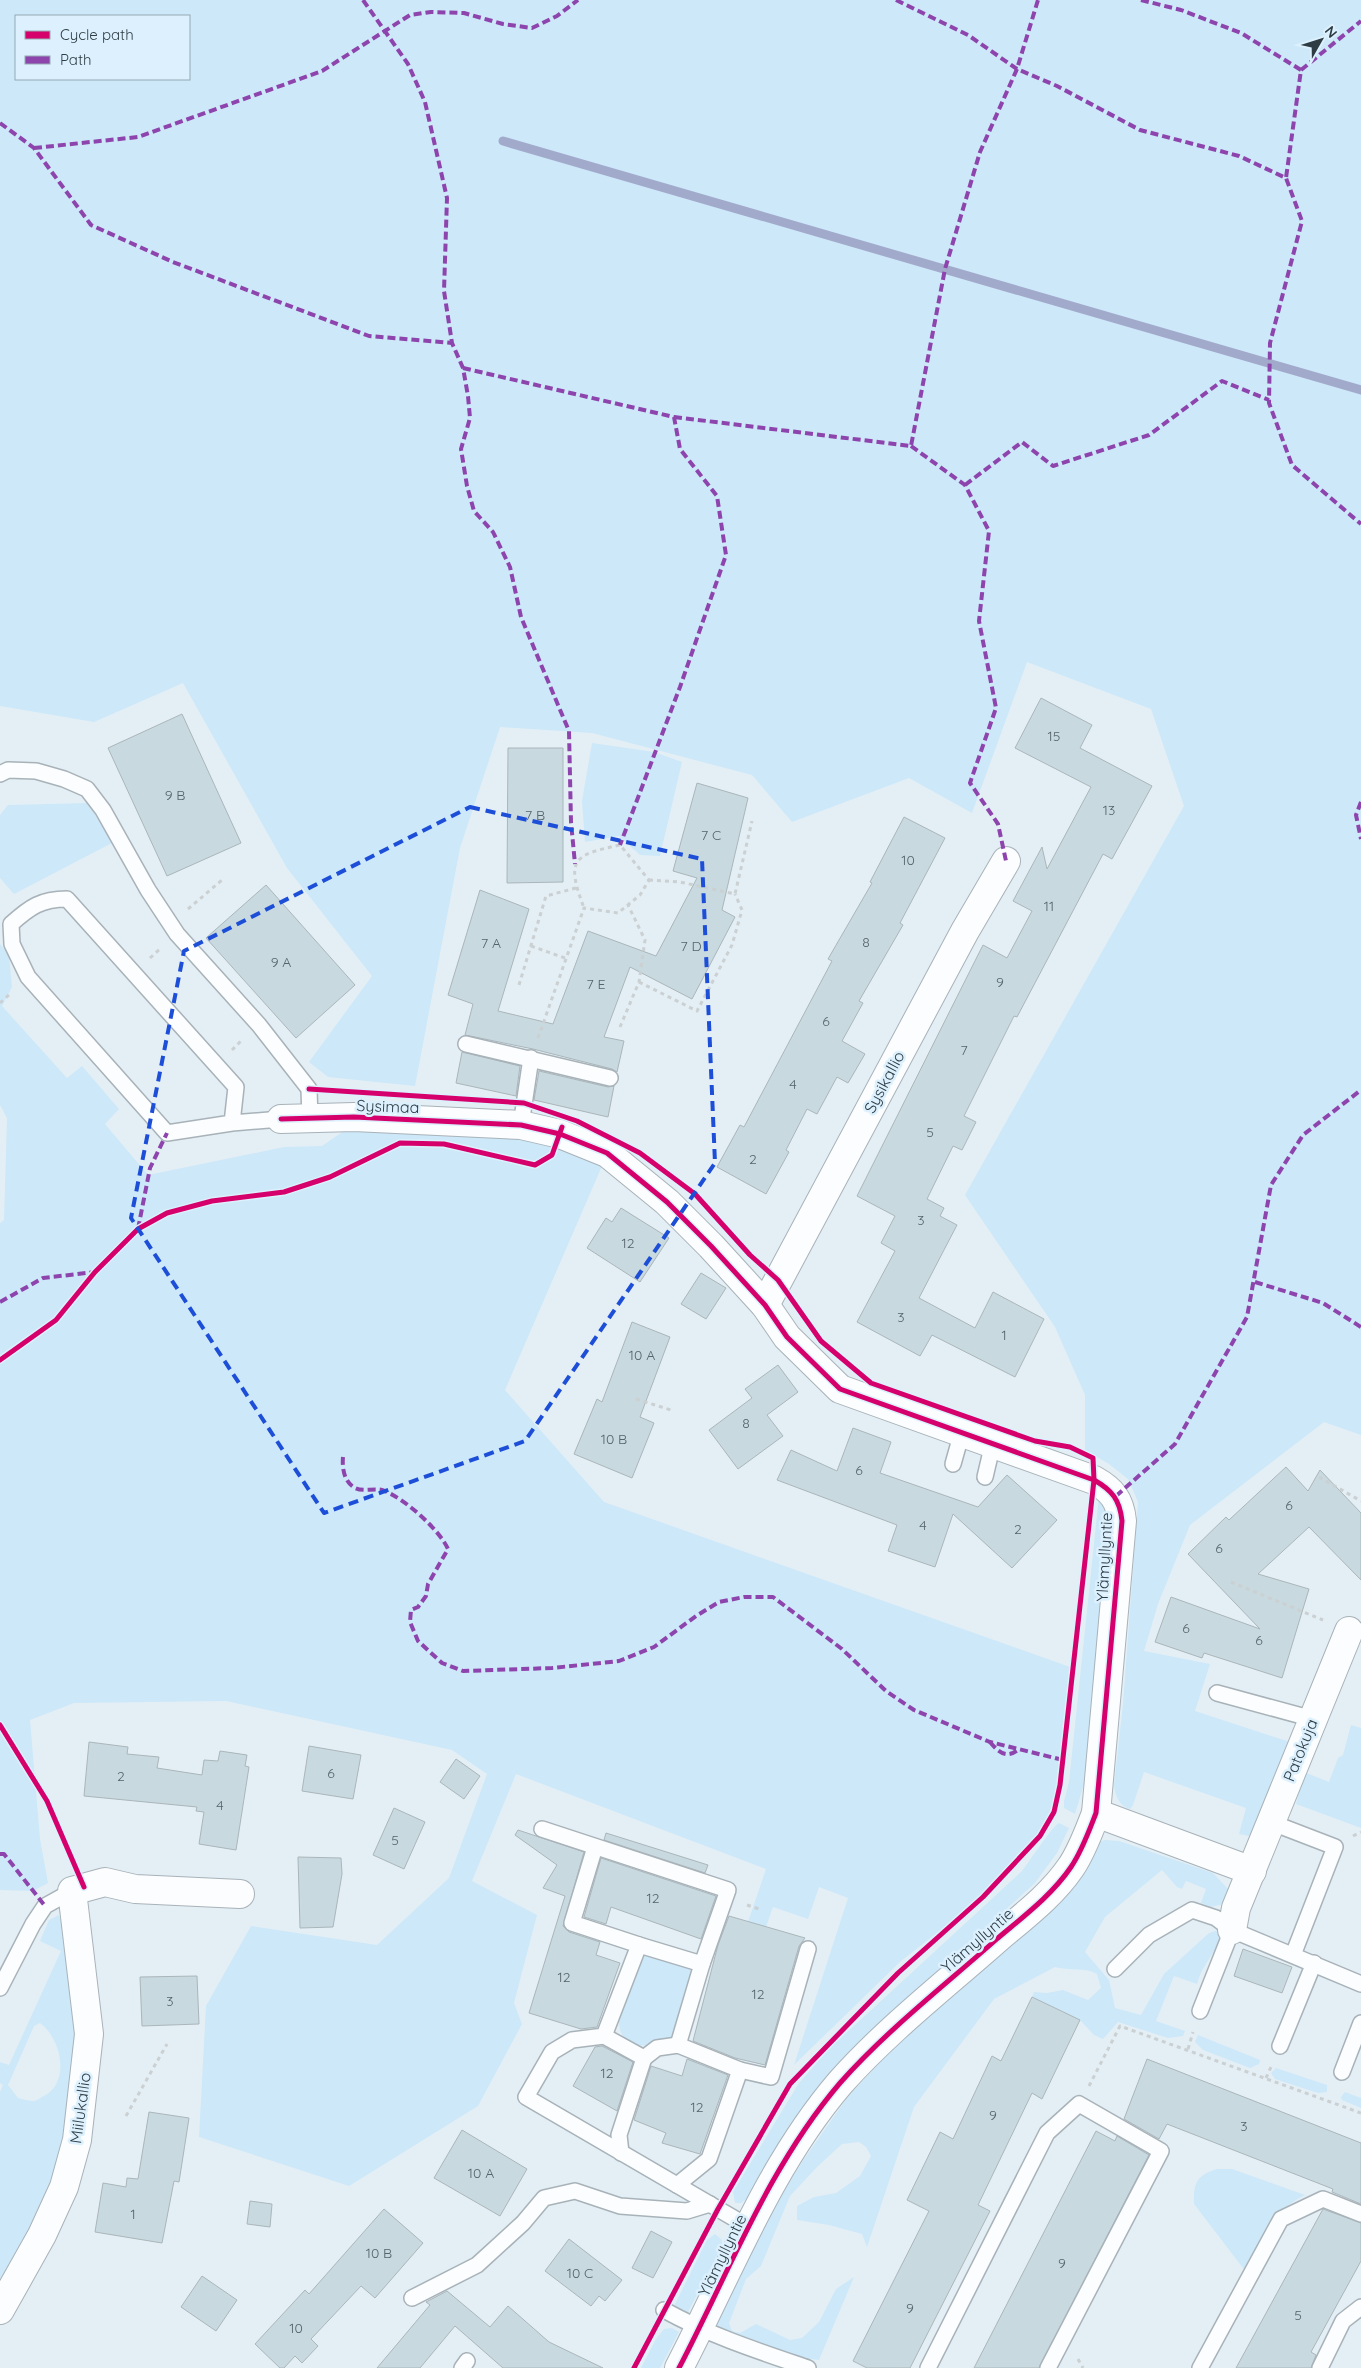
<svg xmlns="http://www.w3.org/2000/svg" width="1361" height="2368" font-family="Quicksand,sans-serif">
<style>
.green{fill:#cde8f9;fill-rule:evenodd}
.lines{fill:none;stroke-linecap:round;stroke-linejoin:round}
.stream{stroke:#a2aacc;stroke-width:9}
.building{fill:#c8d9df;stroke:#aab6ba}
.service-casing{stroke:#a8b2b9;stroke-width:18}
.minor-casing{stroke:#a8b2b9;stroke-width:30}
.path{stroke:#cbd0d2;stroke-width:3;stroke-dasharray:4 4;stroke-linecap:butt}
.service{stroke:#fbfdfe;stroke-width:15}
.minor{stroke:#fbfdfe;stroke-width:28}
.quiet{stroke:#8e44ad;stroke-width:4;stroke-dasharray:8 4;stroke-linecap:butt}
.cycleway-casing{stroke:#dcf1fd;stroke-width:8}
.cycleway{stroke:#d6006c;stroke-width:5}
.marked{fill:none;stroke:#1d4ed8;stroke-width:4;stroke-dasharray:10 6;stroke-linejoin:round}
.labels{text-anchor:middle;stroke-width:5;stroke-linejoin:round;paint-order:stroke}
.number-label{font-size:14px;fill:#56656c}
.street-label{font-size:16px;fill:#2e3c44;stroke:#dcf1fd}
</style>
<rect width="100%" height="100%" fill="#e4eff5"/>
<g class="green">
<path d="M0,0H1361V1435L1324,1422L1190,1525L1158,1604L1144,1651L1210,1664L1195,1711L1293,1743L1255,1831L1249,1836L1239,1834L1246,1808L1144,1772L1133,1805L1130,1809C1119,1806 1115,1795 1114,1785L1123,1704L1138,1502L1128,1479L1109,1464L1085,1450V1395L1055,1327L965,1195L1184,806L1151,709L1027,662L972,813L909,778L792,822L752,775L592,733L500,727L460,848L415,1086L328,1077L309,1062L372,976L287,868L183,683L94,722L0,706ZM16,16H189V79H16Z"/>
<path d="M592,743L654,752L682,762L660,856L640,855L619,836L585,842L582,801Z"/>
<path d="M88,803L112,843L14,894L0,878V815L8,805Z"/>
<path d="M0,944L9,956L12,987L2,1006L67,1078L82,1066L119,1109L105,1124L148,1175L284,1147L322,1146L354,1124L520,1134L602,1166L505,1390L604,1502L1073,1668L1060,1785L1054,1812L1040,1836L983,1897L901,1961L794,2065L848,1898L819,1887L808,1919L773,1907L766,1927L748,1922L766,1869L516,1774L472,1881L537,1915L514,2003L522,2024L478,2106L349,2186L199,2137L206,2006L251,1926L377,1945L449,1878L487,1774L452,1750L226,1701L74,1703L30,1720L40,1839L48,1883L33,1891L0,1890V1223L4,1220L7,1118L0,1105Z"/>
<path d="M1099,1496L1110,1512L1088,1770L1075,1814L1064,1808V1801L1069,1782Z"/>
<path d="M1351,1725L1361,1728V1828L1296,1804L1304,1772L1329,1782L1338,1758L1343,1755Z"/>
<path d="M1059,1823L1069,1828L1057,1853L1035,1883L843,2058L813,2094L781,2140L748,2198L741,2203H735L733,2192L799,2083L831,2047L1022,1871C1029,1862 1053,1825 1059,1823Z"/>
<path d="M1105,1840L1119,1841L1213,1873L1230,1891L1227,1903L1211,1907L1201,1903L1206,1889L1186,1881L1182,1889L1177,1887L1162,1870L1105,1917L1085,1952L1109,1980L1115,2008L1141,2015L1164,1974L1209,1933L1218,1930L1221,1935C1216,1954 1202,1964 1197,1984L1174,1976L1156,2021L1185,2031L1183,2036L1168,2038L1118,2022L1103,2039L1094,2035L1080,2020L1032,1997L1034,1992L1047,1993L1063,1990L1088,2000L1101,1988L1097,1974C1085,1967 1069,1971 1055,1967L994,1999L914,2107L867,2247L862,2234L829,2225L797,2220V2206L814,2197L836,2193L860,2176L871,2156L866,2147L859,2142L842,2144L817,2167L790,2196L761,2266L746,2279L729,2323L732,2331L740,2333L756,2324L790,2340L802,2338L819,2322L836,2289L854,2277L819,2360L782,2355L716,2327V2320L772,2210L804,2159L847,2098L901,2039L1098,1842Z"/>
<path d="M59,1915L73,1964L78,2014L65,2141L42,2210L0,2291V2092L3,2085L0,2083V2062L9,2065L61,1951L40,1941L49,1920ZM40,2023C61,2038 71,2082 44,2096C41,2097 37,2101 34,2101C29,2101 23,2099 18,2098L8,2085L34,2026Z"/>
<path d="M645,1953H652L694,1970L671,2038C650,2049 618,2052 619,2019L641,1957Z"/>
<path d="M1198,2035L1260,2060L1259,2064L1250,2068L1203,2050L1195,2042Z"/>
<path d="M1276,2068L1327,2085V2092L1318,2093L1275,2079L1271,2073Z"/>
<path d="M1345,2092L1361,2098V2108L1342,2100L1341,2097Z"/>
<path d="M1217,2169H1232L1305,2195C1268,2214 1263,2237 1246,2272L1194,2204C1193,2183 1197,2175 1217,2169Z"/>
<path d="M715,2234L722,2240V2246L686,2316L676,2311L674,2306L707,2240Z"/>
<path d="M672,2328L679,2332L660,2368H641L656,2339L664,2329Z"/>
</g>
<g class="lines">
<path class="stream" d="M503,141L1361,390"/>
</g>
<g class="building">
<path d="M1041,698L1092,725L1080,748L1152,786L1112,859L1103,854L1017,1017L1014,1016L964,1116L976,1122L962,1150L953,1146L927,1199L944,1208L940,1216L957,1225L919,1298L975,1328L993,1292L1044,1319L1015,1377L932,1335L920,1356L857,1322L895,1251L881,1243L895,1216L857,1196L983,945L1007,958L1032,911L1013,901L1042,847L1047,869L1091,787L1015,748Z"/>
<path d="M182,714L241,843L167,876L108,748Z"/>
<path d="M508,748H563V882L507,883Z"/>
<path d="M697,783L748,798L722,910L735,917L692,999L630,967L604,1037L624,1041L617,1072L612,1069L533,1049L465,1035L473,1004L448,995L480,890L529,909L498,1011L553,1024L588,931L656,956L697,878L673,871Z"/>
<path d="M904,817L945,838L900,923L903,925L859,1001L863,1003L842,1041L865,1054L848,1083L837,1077L817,1114L807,1109L786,1150L789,1152L766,1194L717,1167L740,1125L744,1127L832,961L828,959L872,883L870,882Z"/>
<path d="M266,885L355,985L296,1038L206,938Z"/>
<path d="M462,1052L520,1066L516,1096L456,1083Z"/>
<path d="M539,1071L608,1087L614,1086L608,1117L534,1100Z"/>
<path d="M621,1208L669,1238L640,1282L587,1248L606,1218L612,1222Z"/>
<path d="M701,1273L726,1288L706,1319L681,1304Z"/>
<path d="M632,1322L670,1337L640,1417L654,1423L632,1478L574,1454L597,1399L602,1402Z"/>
<path d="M778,1365L798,1392L767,1415L783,1436L738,1469L709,1430L752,1398L745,1389Z"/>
<path d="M853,1428L891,1442L880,1473L978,1507L1007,1475L1057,1520L1012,1568L953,1514L935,1567L888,1551L897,1525L777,1480L791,1450L837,1471Z"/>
<path d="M1286,1467L1308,1491L1320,1470L1361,1513V1580L1309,1527L1258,1574L1309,1589L1282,1678L1204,1653L1202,1658L1155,1642L1171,1597L1260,1629L1188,1554L1226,1517L1229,1520Z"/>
<path d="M89,1742L128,1747L127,1754L159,1757L157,1768L202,1775L204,1760L218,1761L220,1751L247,1755L245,1766L249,1767L236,1850L199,1844L204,1812L196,1811L197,1807L84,1796Z"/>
<path d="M309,1746L361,1755L353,1799L302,1791Z"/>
<path d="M456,1759L480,1776L464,1799L440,1782Z"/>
<path d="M394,1808L425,1822L404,1869L373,1855Z"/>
<path d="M518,1830L584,1852L563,1926L569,1932L600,1942L596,1955L620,1963L597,2027L581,2029L529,2013L565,1896L543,1888L557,1865L515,1835Z"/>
<path d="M606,1833L708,1865L705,1873L604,1840Z"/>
<path d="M298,1857L341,1858L342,1874L333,1927L300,1928Z"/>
<path d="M601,1858L716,1896L701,1939L611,1907L606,1924L584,1917Z"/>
<path d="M729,1916L805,1938L799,1946L765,2065L735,2058L693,2041L718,1945Z"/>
<path d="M1243,1949L1292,1967L1282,1993L1234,1976Z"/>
<path d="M197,1976L199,2024L142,2026L140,1977Z"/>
<path d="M1032,1997L1080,2020L1042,2099L1032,2093L978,2205L990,2211L910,2368H867L853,2361L929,2211L907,2200L940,2132L953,2139L992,2056L1001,2061Z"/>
<path d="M602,2046L633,2062L617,2111L573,2086L595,2047Z"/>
<path d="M687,2059L728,2075L700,2154L662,2143L666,2133L634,2120L651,2066L682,2076Z"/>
<path d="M1147,2059L1361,2143V2204L1332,2192L1333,2189L1167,2124L1159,2139L1124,2119Z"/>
<path d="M149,2112L189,2118L179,2182L174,2181L162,2243L95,2232L103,2183L126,2187L127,2178L138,2179Z"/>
<path d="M462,2130L527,2169L500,2216L434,2178Z"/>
<path d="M1096,2131L1115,2141L1117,2136L1149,2155L1039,2368H974Z"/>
<path d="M250,2201L272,2204L270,2227L247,2224Z"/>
<path d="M384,2209L423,2243L375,2298L361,2286L311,2339L318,2346L302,2363L295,2356L284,2368H280L255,2344L305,2290L309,2294Z"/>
<path d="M1323,2209L1361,2223V2261L1311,2352L1316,2355L1311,2368H1236Z"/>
<path d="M651,2231L672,2242L653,2278L632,2268Z"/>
<path d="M569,2239L622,2280L605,2301L599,2296L591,2306L545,2271Z"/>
<path d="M202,2276L237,2300L216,2331L181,2307Z"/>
<path d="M447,2291L490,2327L508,2306L549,2342L603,2368H503L455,2326L420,2368H377L430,2305L426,2302Z"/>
</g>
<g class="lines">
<g class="service-casing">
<g id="service">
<path d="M0,774L8,770L36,771L64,779L87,789L103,810L148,890L177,934L259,1025L309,1089L310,1119"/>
<path d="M466,1044L610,1078"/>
<path d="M232,1123L236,1087L67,899C41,899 30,907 11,924L12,944L28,977L167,1133L232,1123L281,1119"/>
<path d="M521,1125L531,1058"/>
<path d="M953,1464L962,1432"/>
<path d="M985,1477L993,1443"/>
<path d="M1217,1693L1313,1719"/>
<path d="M1270,1822L1335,1847L1293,1955"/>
<path d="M542,1829L728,1890L702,1964"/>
<path d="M595,1847L572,1923L639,1945L604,2036L572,2040L552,2052L526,2097L749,2227"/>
<path d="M639,1945L702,1964L678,2045"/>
<path d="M1115,1969L1149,1935L1192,1910L1216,1918L1232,1930L1361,1984"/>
<path d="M0,1988L33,1924L45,1906L72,1891"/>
<path d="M1200,2011L1232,1930"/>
<path d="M604,2036L644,2058L619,2135L621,2153"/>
<path d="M1280,2046L1314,1963"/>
<path d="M644,2058L657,2048L678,2045L740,2070"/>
<path d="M1342,2072L1361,2023"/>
<path d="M677,2185L709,2159L740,2070L771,2077L808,1949"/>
<path d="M412,2298L477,2265L523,2223L544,2198L575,2191L620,2206L687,2211L710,2204"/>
<path d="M664,2310C711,2336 758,2351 808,2368"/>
<path d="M462,2368L467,2361"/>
<path d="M928,2368L1047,2133L1079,2104L1161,2151L1048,2368"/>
<path d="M1200,2368L1281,2219L1323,2199L1361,2214"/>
<path d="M1320,2368L1343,2321L1361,2307"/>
</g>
</g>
<g class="minor-casing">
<g id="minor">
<path d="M281,1119L354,1117L521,1125L560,1134L607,1153L667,1202L711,1246L765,1305L787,1337L840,1389L1094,1480C1112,1490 1120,1500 1122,1521L1096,1813C1089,1831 1082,1851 1071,1867C1052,1895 1024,1916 998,1938C945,1985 887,2030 840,2083C769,2166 729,2272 679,2368"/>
<path d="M765,1305L965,931L1006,861"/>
<path d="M1096,1813L1252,1871"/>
<path d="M1232,1930L1236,1908L1349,1631"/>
<path d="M0,2310L42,2235L64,2187L77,2140L89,2034L72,1891L105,1882L135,1889L240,1894"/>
</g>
</g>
<g class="path">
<path d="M649,880L680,882L735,894L752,821"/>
<path d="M188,909L222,880"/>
<path d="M531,946L565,958"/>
<path d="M150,958L160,949"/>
<path d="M639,982L697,1011L732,945L742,910L735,894"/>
<path d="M519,985L546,896L576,888"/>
<path d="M0,1003L11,993"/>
<path d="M620,1027L639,982L645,940L628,905"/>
<path d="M538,1038L584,908L618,913L640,895L649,880L620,845C572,855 566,860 584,908"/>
<path d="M232,1050L242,1040"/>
<path d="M636,1399L674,1411"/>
<path d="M1319,1477L1361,1501"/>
<path d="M1231,1582L1323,1620"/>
<path d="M1353,1836L1361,1832"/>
<path d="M747,1905L762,1910"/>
<path d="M1188,2049L1193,2032"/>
<path d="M1266,2078L1272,2065"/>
<path d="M1089,2086L1120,2026L1361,2113"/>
<path d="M126,2116L167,2044"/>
<path d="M1078,2359L1083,2368"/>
</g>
<use href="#service" class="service"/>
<use href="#minor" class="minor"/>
<g class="quiet">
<path d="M363,0L408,64L425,102L447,198L444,291L452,343L463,368L468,396L470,418L461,449L467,486L474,511L493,532L510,567L521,617L569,731L571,822L575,864"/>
<path d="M896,0L968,35L1017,69L1057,86L1140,130L1239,156L1286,178L1302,221L1270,343L1269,403L1292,465L1361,524"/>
<path d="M1141,0L1181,10L1241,33L1301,70L1286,178"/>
<path d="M1301,70L1361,21"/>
<path d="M0,123L34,148L91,225L173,262L369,336L452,343"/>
<path d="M34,148L138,137L322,71L410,15L431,12L464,13L503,24L532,28L557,16L578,0"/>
<path d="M463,368L674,417L680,449L717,496L726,555L680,687L620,845"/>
<path d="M674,417L911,446L945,269L980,152L1017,69L1038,0"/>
<path d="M911,446L965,485L989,531L979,621L996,708L970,783L998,824L1006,861"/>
<path d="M965,485L1022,442L1053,466L1149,435L1222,381L1269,400"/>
<path d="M1361,802L1356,815L1361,839"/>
<path d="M138,1229L150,1168L167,1133"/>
<path d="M1255,1282L1323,1303L1361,1327"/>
<path d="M0,1302L43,1278L95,1272"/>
<path d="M343,1457C342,1468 344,1482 355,1488C363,1492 373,1488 382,1490C403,1497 439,1529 448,1549L428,1584L426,1596L418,1607L411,1610L410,1622L418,1641L442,1663L463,1671L552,1668L619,1661L654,1647L696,1616L719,1602L744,1597H773L842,1649L886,1691L914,1710L990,1742L1063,1760"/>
<path d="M1116,1496L1175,1444L1247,1317L1271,1185L1303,1135L1361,1090"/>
<path d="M990,1742C999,1753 1007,1759 1019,1749"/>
<path d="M0,1854H4L45,1906"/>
</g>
<g class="cycleway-casing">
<g id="cycleway">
<path d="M309,1089L524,1103L577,1121L640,1153L695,1194L750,1255L778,1280L821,1341L871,1383L1035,1441L1070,1447L1093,1458L1094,1480L1060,1785L1054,1812L1040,1836L983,1897L898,1973L790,2084L718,2209L634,2368"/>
<path d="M281,1119L354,1117L521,1125L560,1134L607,1153L667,1202L711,1246L765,1305L787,1337L840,1389L1094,1480C1112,1490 1120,1500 1122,1521L1096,1813C1089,1831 1082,1851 1071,1867C1052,1895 1024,1916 998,1938C945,1985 887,2030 840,2083C769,2166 729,2272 679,2368"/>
<path d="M0,1360L56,1320L95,1272L138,1229L167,1213L212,1201L284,1192L330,1177L400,1143L444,1144L535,1165L552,1155L562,1127"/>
<path d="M0,1725L47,1801L84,1887"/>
</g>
</g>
<use href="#cycleway" class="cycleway"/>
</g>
<path class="marked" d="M470,807L702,859L715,1163L525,1441L324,1513L131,1218L184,951Z"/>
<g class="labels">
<g class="number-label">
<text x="1054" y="741">15</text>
<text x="175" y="800">9 B</text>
<text x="1109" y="815">13</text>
<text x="535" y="820">7 B</text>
<text x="711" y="840">7 C</text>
<text x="908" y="865">10</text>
<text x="1049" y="911">11</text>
<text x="866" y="947">8</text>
<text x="491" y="948">7 A</text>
<text x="691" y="951">7 D</text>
<text x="281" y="967">9 A</text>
<text x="1000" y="987">9</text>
<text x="596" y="989">7 E</text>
<text x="826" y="1026">6</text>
<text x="964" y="1055">7</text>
<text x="793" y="1089">4</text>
<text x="930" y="1137">5</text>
<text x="753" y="1164">2</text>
<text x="921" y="1225">3</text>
<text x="628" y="1248">12</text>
<text x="901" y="1322">3</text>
<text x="1004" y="1340">1</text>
<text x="642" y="1360">10 A</text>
<text x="746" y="1428">8</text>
<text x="614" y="1444">10 B</text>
<text x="859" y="1475">6</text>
<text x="1289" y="1510">6</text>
<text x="923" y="1530">4</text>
<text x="1018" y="1534">2</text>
<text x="1219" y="1553">6</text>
<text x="1186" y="1633">6</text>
<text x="1259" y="1645">6</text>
<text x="331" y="1778">6</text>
<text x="121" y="1781">2</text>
<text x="220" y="1810">4</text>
<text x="395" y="1845">5</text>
<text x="653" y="1903">12</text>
<text x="564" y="1982">12</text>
<text x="758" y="1999">12</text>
<text x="170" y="2006">3</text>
<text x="607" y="2078">12</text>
<text x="697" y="2112">12</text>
<text x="993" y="2120">9</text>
<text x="1244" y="2131">3</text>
<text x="481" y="2178">10 A</text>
<text x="133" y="2219">1</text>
<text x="379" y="2258">10 B</text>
<text x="1062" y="2268">9</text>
<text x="580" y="2278">10 C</text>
<text x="910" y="2313">9</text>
<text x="1298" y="2320">5</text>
<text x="296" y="2333">10</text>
</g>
<g class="street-label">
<text transform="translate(884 1082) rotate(-62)" y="6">Sysikallio</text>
<text transform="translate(388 1106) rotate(2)" y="6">Sysimaa</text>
<text transform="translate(1104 1557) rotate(-87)" y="6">Ylämyllyntie</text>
<text transform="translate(1300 1750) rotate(-68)" y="6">Patokuja</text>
<text transform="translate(977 1940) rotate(-41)" y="6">Ylämyllyntie</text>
<text transform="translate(80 2108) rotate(-82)" y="6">Miilukallio</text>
<text transform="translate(722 2255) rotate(-64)" y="6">Ylämyllyntie</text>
</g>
</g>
<rect x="15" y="15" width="175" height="65" fill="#dcf1fd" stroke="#96a9b3"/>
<rect x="25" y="31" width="25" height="8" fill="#d6006c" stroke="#96a9b3"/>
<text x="60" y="40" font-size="15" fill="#2e3c44">Cycle path</text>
<rect x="25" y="56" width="25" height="8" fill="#8e44ad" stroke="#96a9b3"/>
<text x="60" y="65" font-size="15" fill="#2e3c44">Path</text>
<g transform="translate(1321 40) rotate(51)" stroke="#dcf1fd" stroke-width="4" paint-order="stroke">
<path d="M0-4L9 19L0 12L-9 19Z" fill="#2e3c44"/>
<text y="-8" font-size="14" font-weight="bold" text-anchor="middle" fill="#2e3c44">N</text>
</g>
</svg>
